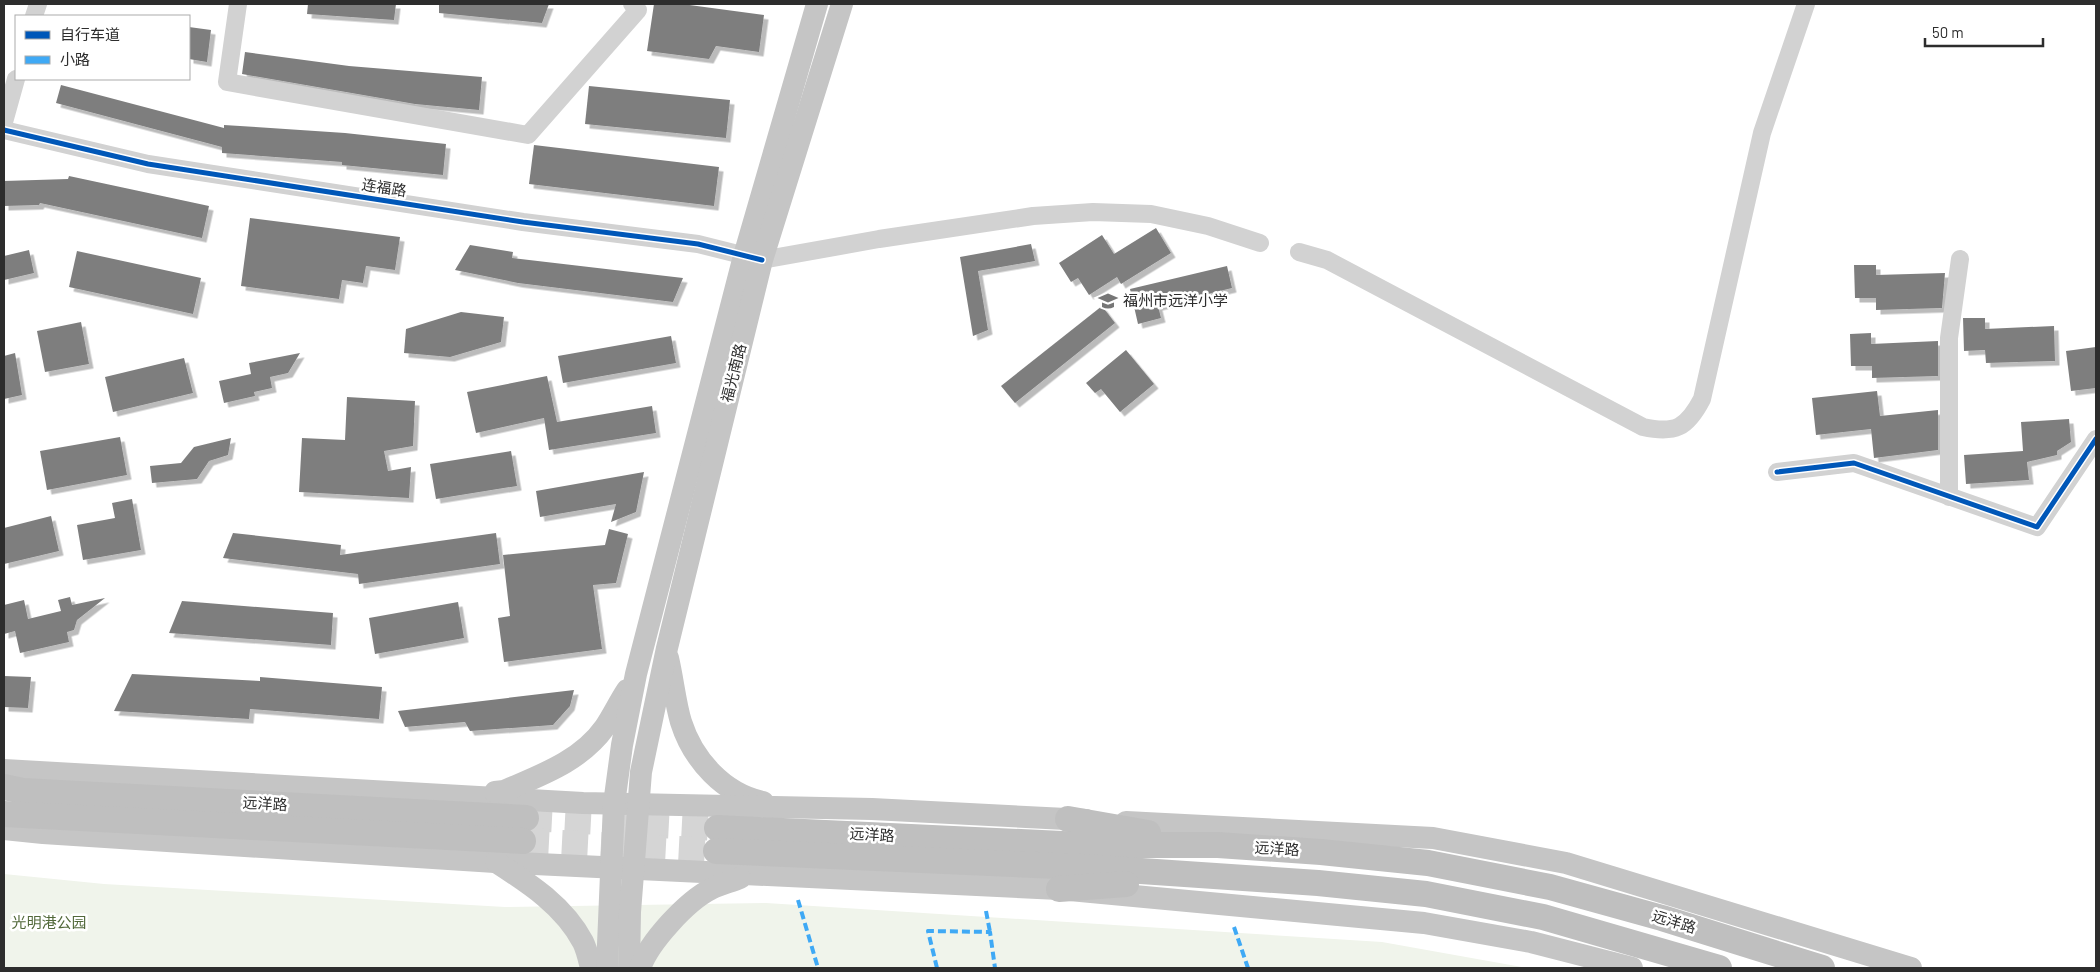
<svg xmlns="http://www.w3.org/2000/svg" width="2100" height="972" font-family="Barlow,'Noto Sans SC',sans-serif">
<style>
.green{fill:#f0f4eb}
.building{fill:#7e7e7e;filter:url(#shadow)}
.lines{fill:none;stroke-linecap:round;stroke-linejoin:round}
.highway-tunnel{stroke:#d5d5d5;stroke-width:26;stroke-dasharray:26 13;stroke-linecap:butt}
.minor{stroke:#d2d2d2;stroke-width:18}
.major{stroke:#c5c5c5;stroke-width:22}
.highway{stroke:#bfbfbf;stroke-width:26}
.quiet{stroke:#3fa9f5;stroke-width:4;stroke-dasharray:8 4;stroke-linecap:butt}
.cycleway-casing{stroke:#fff;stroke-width:8}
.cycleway{stroke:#0057b8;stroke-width:5}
.labels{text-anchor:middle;stroke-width:5;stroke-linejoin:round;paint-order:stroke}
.street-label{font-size:15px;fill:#2d2d2d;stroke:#fff}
.poi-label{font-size:15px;fill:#2d2d2d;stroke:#fff;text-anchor:start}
.park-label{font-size:15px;fill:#52693a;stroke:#fff}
</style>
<defs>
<filter id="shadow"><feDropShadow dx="4.5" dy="4.5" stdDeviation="0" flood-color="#0004"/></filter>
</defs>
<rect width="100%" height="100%" fill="#fff"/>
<path class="green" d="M4,874L104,884L505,907L766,903L1382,942L1528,968H4Z"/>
<g class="building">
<path d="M308,4H396L394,20L307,14Z"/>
<path d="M439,4H549L542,23L439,13Z"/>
<path d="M654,4H682L764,15L759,52L716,46L709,59L647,51Z"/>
<path d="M189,27L211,30L207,62L189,59Z"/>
<path d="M245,52L349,66L482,77L479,110L415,104L242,74Z"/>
<path d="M61,85L224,128V125L345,133L446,144L443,175L342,165V162L222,153V147L56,103Z"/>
<path d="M589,86L730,100L726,138L585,124Z"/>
<path d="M534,145L719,167L714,206L529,184Z"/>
<path d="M69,176L209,206L202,238L40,203L39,205L4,206V181L68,179Z"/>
<path d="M250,218L400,237L395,270L366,266L363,283L342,280L339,299L241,286Z"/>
<path d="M1156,228L1171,253L1121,284L1117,277L1089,295L1078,278L1071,282L1059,263L1102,235L1114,254Z"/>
<path d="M1031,244L1035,261L978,271L988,330L973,336L960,257Z"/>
<path d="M470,245L513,252L512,258L683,278L673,302L518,283L455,270Z"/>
<path d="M29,250L34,273L4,280V256Z"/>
<path d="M77,251L201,278L193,314L69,287Z"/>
<path d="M1854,265H1876V275L1945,273L1942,308L1876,310V298H1855Z"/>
<path d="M1227,266L1232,288L1158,306L1161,318L1138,324L1130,289Z"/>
<path d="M1102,306L1115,323L1015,403L1001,386Z"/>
<path d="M461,312L504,317L501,342L450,357L404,353L406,329Z"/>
<path d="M1963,318H1985V329L2054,326L2055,361L1986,363L1985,350L1964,351Z"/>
<path d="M81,322L89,364L45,372L37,331Z"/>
<path d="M1871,333V344L1938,341V376L1872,378V366H1851L1850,334Z"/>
<path d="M671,336L676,363L563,383L558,356Z"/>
<path d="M2096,347V388L2071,391L2066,351Z"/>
<path d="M1126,350L1154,384L1120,412L1101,389L1095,393L1086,383Z"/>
<path d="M15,353L22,395L4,399V356Z"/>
<path d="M300,353L288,373L270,377L272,388L254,392L255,396L224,403L219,381L251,374L249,363Z"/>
<path d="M184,358L193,393L113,412L105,377Z"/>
<path d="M547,376L557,422L652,406L656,433L549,450L544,418L476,433L467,392Z"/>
<path d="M1877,391L1880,416L1938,410V450L1874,458L1871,429L1816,435L1812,398Z"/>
<path d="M347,397L415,401L413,446L384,451L388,471L411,467L409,498L299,492L302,438L345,440Z"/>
<path d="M2069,419L2071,442L2057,451V455L2027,462L2029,480L1966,484L1964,455L2023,451L2021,422Z"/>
<path d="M120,437L127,475L47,490L40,451Z"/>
<path d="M231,438L228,455L209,461L197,479L152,483L150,466L181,463L194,447Z"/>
<path d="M511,451L517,486L436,499L430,464Z"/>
<path d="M644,472L636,512L611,522L616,504L540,517L536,491Z"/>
<path d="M132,499L141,550L83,560L77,525L115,518L112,503Z"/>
<path d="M51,516L59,551L4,564V528Z"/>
<path d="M609,529L628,534L616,583L593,585L602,649L504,662L498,618L510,616L503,555L605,545Z"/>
<path d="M233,533L341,545L340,555L496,533L500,564L359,584L358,574L223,558Z"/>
<path d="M70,597L72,605L105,598L77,620L74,630L67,632L69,642L20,653L15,631L4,634V605L24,600L28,619L61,611L58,600Z"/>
<path d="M182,601L333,613L331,645L169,633Z"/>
<path d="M458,602L464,638L375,654L369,618Z"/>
<path d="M132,674L260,681V677L382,687L379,719L250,709L249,719L114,711Z"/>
<path d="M4,676L31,677L28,708L4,707Z"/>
<path d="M574,690L570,706L553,725L470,731L465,722L405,727L398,711Z"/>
</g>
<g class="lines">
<g class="highway-tunnel">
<path d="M526,818L717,828"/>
<path d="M523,841L716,851"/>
</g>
<g class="minor">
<path d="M238,4L227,82L528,135L638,10L632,4"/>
<path d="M34,16L38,4"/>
<path d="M4,122L16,79"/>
<path d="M4,130L148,164L523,222L698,244L762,260L879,239L1033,216L1093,212L1151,214L1208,226L1260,243"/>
<path d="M1299,252L1327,260L1643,427C1675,434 1687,428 1702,399L1762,133L1806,4"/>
<path d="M1777,472L1854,463L2037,527L2096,439"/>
<path d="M1949,497V338L1960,259"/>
</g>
<g class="major">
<path d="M668,658C673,679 675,702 681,722C693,760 724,794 763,802"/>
<path d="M4,770L583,803L872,809L1086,820"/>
<path d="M495,792L504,791C541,775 581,761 605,727C613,715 619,702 627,690"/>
<path d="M1126,822L1433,838L1566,863L1911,968"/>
<path d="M4,829L43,833L495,862L1059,889L1424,923L1531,942L1632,968"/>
<path d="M496,862C530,884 564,906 583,942C587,950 589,960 591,968"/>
<path d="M607,968L614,804L622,745L636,674L744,256L817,4"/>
<path d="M629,968L630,912L641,772L667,648L762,260L842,4"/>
<path d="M640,968C649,942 687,901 711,889C720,884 731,882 740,878"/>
</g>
<g class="highway">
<path d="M4,787L23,791L526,818"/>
<path d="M4,814L523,841"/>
<path d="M1068,819L1148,833"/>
<path d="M717,828L1083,845H1218L1321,852L1428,863L1550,887L1662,918L1822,968"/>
<path d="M716,851L1082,867L1318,883L1426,894L1543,917L1719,968"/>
<path d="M1059,889L1126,884"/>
</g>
<g class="quiet">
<path d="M798,900L818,968"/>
<path d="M986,911L990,932"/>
<path d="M1234,927L1248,968"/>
<path d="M1552,967V968"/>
<path d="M937,968L928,931L990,932L995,968"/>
</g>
<g class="cycleway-casing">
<g id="cycleway">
<path d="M4,130L148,164L523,222L698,244L762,260"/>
<path d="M1777,472L1854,463L2037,527L2096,439"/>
</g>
</g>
<use href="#cycleway" class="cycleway"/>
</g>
<defs>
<g id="school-bare" transform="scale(1.5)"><path d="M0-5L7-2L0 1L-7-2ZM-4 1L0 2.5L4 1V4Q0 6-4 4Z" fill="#767676" stroke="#fff" stroke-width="2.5" paint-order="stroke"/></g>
</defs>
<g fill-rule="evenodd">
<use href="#school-bare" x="1108" y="301"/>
</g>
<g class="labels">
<g class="street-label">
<text transform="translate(384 188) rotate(9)" y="5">连福路</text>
<text transform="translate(734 373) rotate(-76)" y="5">福光南路</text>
<text transform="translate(265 804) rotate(3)" y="5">远洋路</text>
<text transform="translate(872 835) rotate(3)" y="5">远洋路</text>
<text transform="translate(1277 849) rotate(3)" y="5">远洋路</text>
<text transform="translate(1674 922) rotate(17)" y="5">远洋路</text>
</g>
<g class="poi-label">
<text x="1123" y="306">福州市远洋小学</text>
</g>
<g class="park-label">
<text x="49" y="928">光明港公园</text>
</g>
</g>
<rect width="2100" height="972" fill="none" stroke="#2d2d2d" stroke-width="10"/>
<rect x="15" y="15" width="175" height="65" fill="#ffffff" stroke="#ababab"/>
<rect x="25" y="31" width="25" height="8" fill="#0057b8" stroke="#ababab"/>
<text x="60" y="40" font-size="15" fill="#2d2d2d">自行车道</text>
<rect x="25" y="56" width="25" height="8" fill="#3fa9f5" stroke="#ababab"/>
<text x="60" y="65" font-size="15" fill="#2d2d2d">小路</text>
<path d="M1925 38v8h118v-8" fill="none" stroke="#2d2d2d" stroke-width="2.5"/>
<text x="1932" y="38" font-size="15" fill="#2d2d2d" stroke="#ffffff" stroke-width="4" paint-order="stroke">50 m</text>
</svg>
